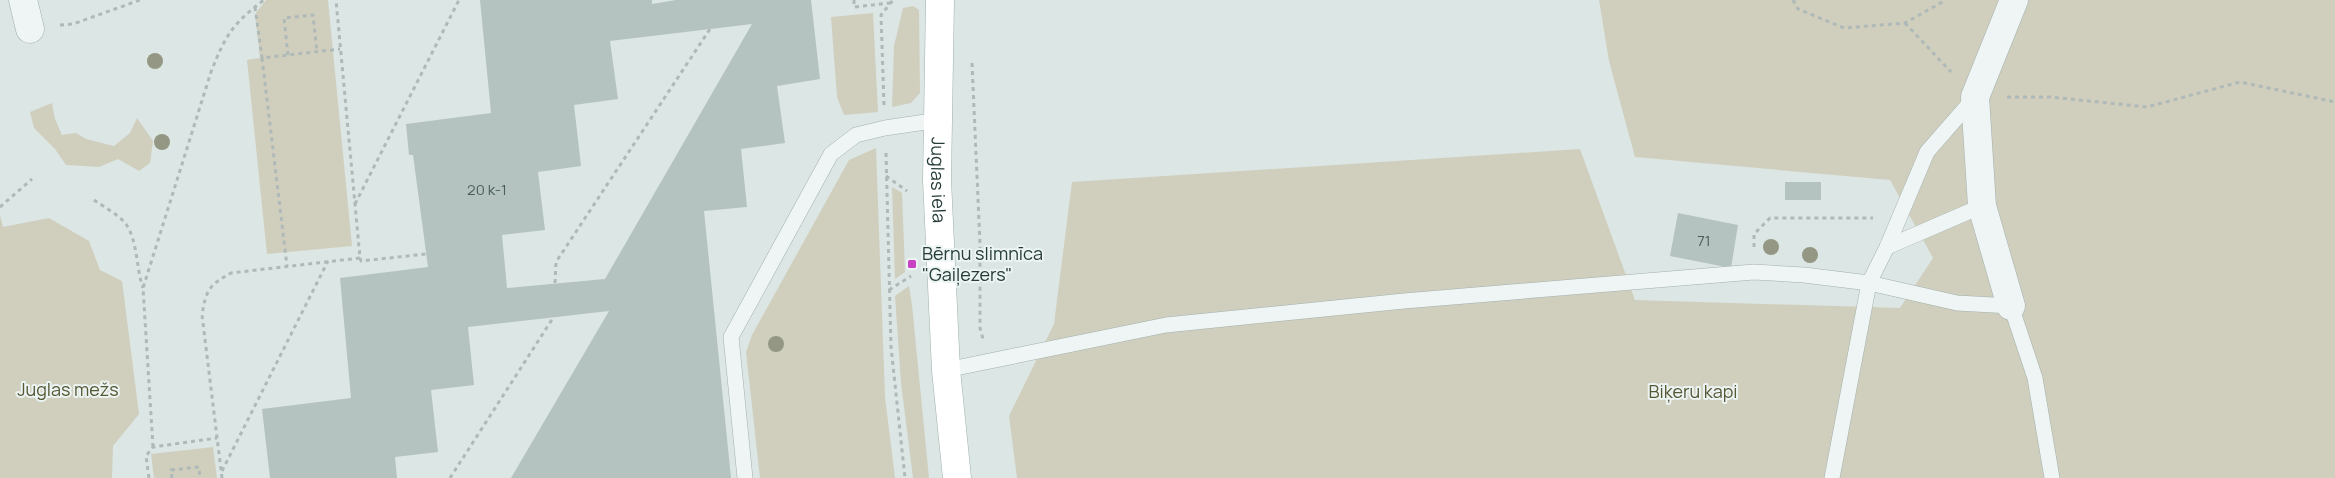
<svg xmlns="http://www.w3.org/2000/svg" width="2335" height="478" font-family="Manrope,sans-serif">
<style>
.green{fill:#d0cfbe}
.building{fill:#b4c3c0;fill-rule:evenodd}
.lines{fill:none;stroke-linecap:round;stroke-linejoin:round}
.lane-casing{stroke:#a2b0ad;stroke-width:16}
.street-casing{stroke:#a2b0ad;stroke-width:29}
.primary-casing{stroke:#9cb1ad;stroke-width:29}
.path{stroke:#afbab8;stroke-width:3;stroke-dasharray:4 4;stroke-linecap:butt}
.lane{stroke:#eff5f4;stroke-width:15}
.street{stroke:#eff5f4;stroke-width:28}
.primary{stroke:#fff;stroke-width:28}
.tree{fill:#939783}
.poi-dot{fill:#ca42c4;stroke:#ebf4f2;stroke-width:2}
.labels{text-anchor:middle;stroke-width:4;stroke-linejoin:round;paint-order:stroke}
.number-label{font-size:15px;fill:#4a5e5a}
.street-label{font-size:18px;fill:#263c38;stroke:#ebf4f2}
.poi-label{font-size:18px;fill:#263c38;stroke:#ebf4f2;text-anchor:start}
.park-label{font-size:18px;fill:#575734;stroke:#ebf4f2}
</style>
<rect width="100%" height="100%" fill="#dce6e4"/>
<g class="green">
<path d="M266,0H328L352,246L267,254L247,60L260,58L255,14Z"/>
<path d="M1599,0H2335V478H1017L1009,416L1054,324L1072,182L1580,149L1635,300L1900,308L1933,258L1890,180L1635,157L1609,61Z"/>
<path d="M913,6L919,10L920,93L911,103L892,107L894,46L903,8Z"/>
<path d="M873,13L878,112L844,115L837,97L831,17Z"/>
<path d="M52,103L55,119L62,135L76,133L86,139L114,146L130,133L137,118L153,141L150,163L139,171L118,159L99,167L66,165L55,149L34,128L30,112Z"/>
<path d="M876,148L885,397L895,478H760L746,352L752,335L849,160Z"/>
<path d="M892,187L902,193L905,272L895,279Z"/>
<path d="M0,215L3,227L49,218L89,241L100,270L122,281L139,414L113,446L112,478H0Z"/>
<path d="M909,286L912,305L929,478H913L901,383L895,296Z"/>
<path d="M213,447L217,478H154L151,454Z"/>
</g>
<g class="building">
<path d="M480,0H652V4L676,0H811L820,79L777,86L785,143L741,149L747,207L704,211L731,478H511L609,311L468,327L474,385L431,390L438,452L395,457L397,478H270L262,409L351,398L340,278L428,267L413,155H409L406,124L491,113ZM752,24L605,279L507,288L502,235L545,230L538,172L581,166L574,105L618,99L610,41Z"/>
<rect x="1785" y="182" width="36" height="18"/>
<path d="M1678,213L1738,225L1731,268L1670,256Z"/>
</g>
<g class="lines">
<g class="lane-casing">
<g id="lane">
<path d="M1887,247L1982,206"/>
<path d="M946,370L1166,325L1404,301L1754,272L1804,275L1869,283L1957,303L2011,306L2035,378L2052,478"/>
<path d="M745,478L731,337L831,154L856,135L885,128L939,120"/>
<path d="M1832,478L1869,283L1887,247L1927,152L1975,97"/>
</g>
</g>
<g class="street-casing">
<g id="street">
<path d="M23,0L30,29"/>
<path d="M2011,306L1982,206L1975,97L2014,0"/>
</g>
</g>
<g class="primary-casing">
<g id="primary">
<path id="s1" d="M940,0L937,180L946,370L957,478"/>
</g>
</g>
<g class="path">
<path d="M854,0V7L890,3"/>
<path d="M1793,0L1798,9L1844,28L1905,23L1946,0"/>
<path d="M255,7L262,58L340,49"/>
<path d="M1905,23L1951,72"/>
<path d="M60,25L73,24L140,0"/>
<path d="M288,55L284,18L313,15L317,52"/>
<path d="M262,58L287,266"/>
<path d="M972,63L980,244V328L983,339"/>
<path d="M2007,97H2050L2147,107L2240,82L2335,102"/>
<path d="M884,105L881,15L893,0"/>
<path d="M886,153L891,347L905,478"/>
<path d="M886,176L907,191"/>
<path d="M94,200C104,207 119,215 126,224C138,242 136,268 143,288"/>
<path d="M355,204L459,0"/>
<path d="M0,207L32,179"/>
<path d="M1754,247V234L1770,218H1873"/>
<path d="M360,258L361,261L426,254"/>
<path d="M555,283L556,262L710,29"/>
<path d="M889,290L911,276"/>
<path d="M153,447L143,288L211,72C225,36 233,23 264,0"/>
<path d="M222,471L328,261"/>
<path d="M149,478L146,456L153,447L217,438"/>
<path d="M172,478L171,470L199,467L200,478"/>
<path d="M222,478L202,315C206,290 209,285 231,273L360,258L336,0"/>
<path d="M450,478L553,318"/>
</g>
<use href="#lane" class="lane"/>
<use href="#street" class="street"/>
<use href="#primary" class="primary"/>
</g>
<g class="tree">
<circle cx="155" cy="61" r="8"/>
<circle cx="162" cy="142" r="8"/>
<circle cx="1771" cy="247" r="8"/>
<circle cx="1810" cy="255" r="8"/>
<circle cx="776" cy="344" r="8"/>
</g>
<rect class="poi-dot" x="907" y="259" width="10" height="10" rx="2.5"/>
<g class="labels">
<g class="number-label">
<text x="487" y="195">20 k-1</text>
<text x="1704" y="246">71</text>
</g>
<g class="street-label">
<text dy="6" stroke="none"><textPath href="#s1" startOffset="180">Juglas iela</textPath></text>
</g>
<g class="poi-label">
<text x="922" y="260">Bērnu slimnīca<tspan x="922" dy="21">"Gaiļezers"</tspan></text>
</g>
<g class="park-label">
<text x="68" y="396">Juglas mežs</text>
<text x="1693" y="398">Biķeru kapi</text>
</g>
</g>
</svg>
